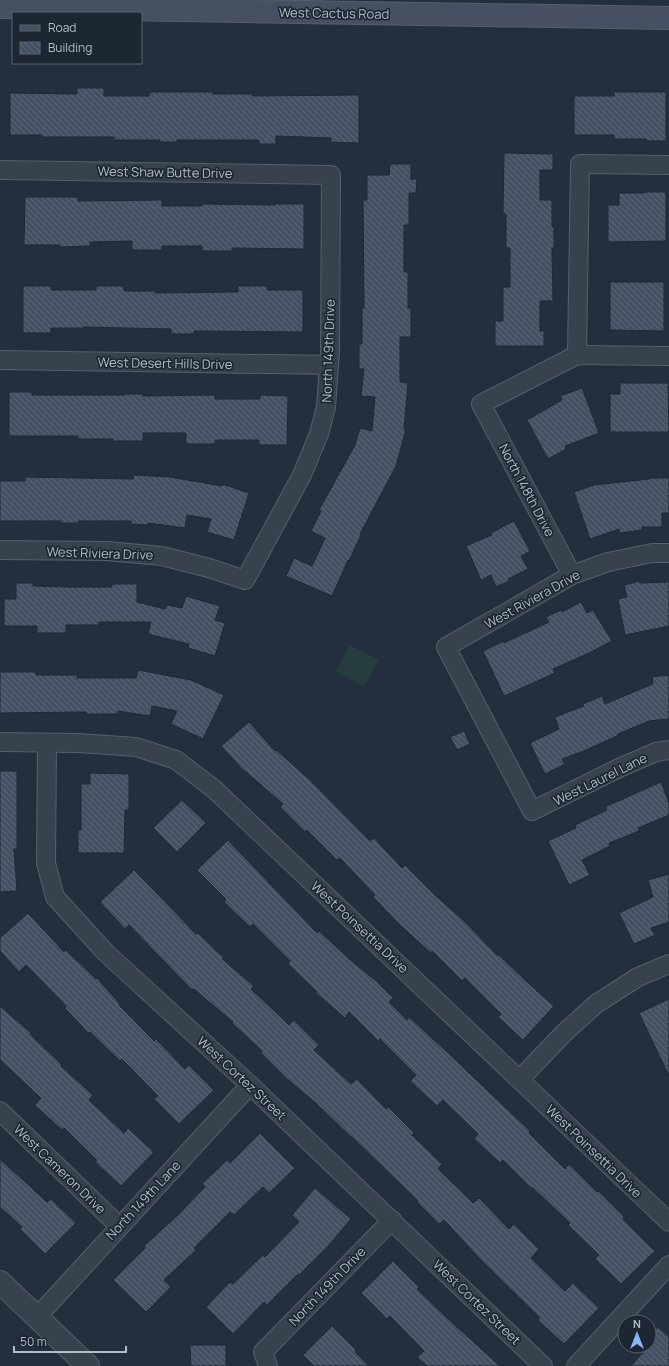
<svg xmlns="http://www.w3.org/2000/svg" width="669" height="1366" font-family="Manrope,sans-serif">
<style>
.grass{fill:#263c3f}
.building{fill:url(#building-back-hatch);stroke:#1f2835}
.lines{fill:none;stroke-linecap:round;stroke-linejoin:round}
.minor-casing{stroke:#565f6c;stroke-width:20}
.tertiary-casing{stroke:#565f6c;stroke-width:24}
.secondary-casing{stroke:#565f6c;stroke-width:24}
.minor{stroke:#38414e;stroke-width:18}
.tertiary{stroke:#38414e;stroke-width:22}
.secondary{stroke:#465061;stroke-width:22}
.labels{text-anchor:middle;stroke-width:3.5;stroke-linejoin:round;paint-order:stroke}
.street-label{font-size:13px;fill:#b4bcc9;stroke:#1d2633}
</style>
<defs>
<pattern id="building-back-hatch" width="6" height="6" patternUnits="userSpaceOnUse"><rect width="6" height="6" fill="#455162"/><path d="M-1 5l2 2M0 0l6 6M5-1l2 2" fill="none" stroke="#5d6877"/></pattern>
</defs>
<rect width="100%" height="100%" fill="#242f3e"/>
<path class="grass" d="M350,645L379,660L364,687L336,671Z"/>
<g class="building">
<path d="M77,88H104V96H149V92H213V94H252V96L359,95V143L331,142V138L276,136V144H259V140H177V142H160V140H114V137H42V135H10V93L77,94Z"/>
<path d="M614,92H666V141H646V139H614V135H574V96H614Z"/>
<path d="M504,153L553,154V170H540V200H552V227H554V248H552L553,301H540V331H544V346H495V321H503V287H510V248H506V214H503Z"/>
<path d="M390,164H411V179H417L416,193H409V225H404V272H408V308H411V337H400V382L408,383L404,429H406L396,466L360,534L361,535L349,561L348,560L332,596L286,576L294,558L312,566L325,538L311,531L321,511L319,510L355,445L360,428L372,431L375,397L361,396L364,369H359V344H362V308H364L363,200H367V175H389Z"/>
<path d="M644,192H666V241L608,242V205H619V193H644Z"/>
<path d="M25,197H78V201L162,200V206H202V204L275,205V204H304V249L232,248V251H202V246H162V250H132V241L90,242V246L60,247V245H24Z"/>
<path d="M610,282H664V331L610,330Z"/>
<path d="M23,286H51V290H96V286H124V291H155V293L238,292V286H267V290H303V332L194,331V334H171V329L84,327V328H51V333H23Z"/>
<path d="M620,383H668L669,432H610V394H620Z"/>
<path d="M582,388L599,433L565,446L566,449L548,459L527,420L562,400L560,396Z"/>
<path d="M9,392H32V395H125V394H143V396L215,395V399H260V395L288,396L287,445H259V440H215V444H186V433H143V441H113V439H78V436H9Z"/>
<path d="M134,475L170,477L222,486V484L249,493L234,540L207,532L211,519L187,515L185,528L148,523V525L131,524V521H78V523H61V521H0V481H25V477L133,479Z"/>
<path d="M649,478H669V513H662V527H642V530L620,533L619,529L590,539L574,492L594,485L649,479Z"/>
<path d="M514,521L530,551L521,556L528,569L508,579L509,581L496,587L491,575L481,580L466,546L492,535L491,533Z"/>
<path d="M640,581V583L669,582V626L625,635L618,599L627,597L624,585Z"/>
<path d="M16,583H33V586L66,587H112V584H137V602L165,609L167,605L182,608L186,596L220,606L215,620L225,623L215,656L188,648L189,644L148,634L151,622H99V625H66V633H37V626H4V599H16Z"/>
<path d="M581,602L587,613L593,610L612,641L589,653L553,669L555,673L504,696L483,651L504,641V643L549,622L546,617L561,610L562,612Z"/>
<path d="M138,670L191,680L224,695L203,739L171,724L177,711L152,706L150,716L118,711V714H86V712L0,713V672H36V675H77V678H136Z"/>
<path d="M669,675V719L649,721L618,734L619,735L586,750L562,759L565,764L545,774L530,743L559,729L555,717L584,706L583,704L602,696L605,704L653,684L652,677Z"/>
<path d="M249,722L275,751L276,750L309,779L370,841L374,838L402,868L405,865L436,896L462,919L498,956L499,955L529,984L554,1006L523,1040L498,1017L501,1014L465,978L462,981L432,951L431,953L401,926L373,897L375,895L340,858L337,860L307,830L305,832L280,807L283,804L245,771H244L221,746Z"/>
<path d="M464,731L470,744L457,750L450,737Z"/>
<path d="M0,771H17V849H14L17,891L0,892Z"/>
<path d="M90,773L129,774V810H125L124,853H78V830H81V784H90Z"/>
<path d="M661,782L669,803V815L638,828L639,831L609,843L610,846L582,860L590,875L569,885L548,841L576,828L575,825L607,810L605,807Z"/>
<path d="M182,800L206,823L177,852L153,828Z"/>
<path d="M228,840L317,933L319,931L348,958L376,981L393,998L389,1002L407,1020L409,1017L445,1050L530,1131L529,1133L565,1169L569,1164L597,1192L598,1191L624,1217L623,1219L655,1251L621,1284L595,1259L599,1255L568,1225L570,1223L532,1187L531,1188L503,1160L500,1163L474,1139L478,1134L443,1100L437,1106L410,1081L416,1075L380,1039L378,1041L349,1012L345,1018L316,993L317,992L288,964L290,961L253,924L250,927L224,902L226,899L197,870Z"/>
<path d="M134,870L196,934L198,933L224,958L222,959L254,986L251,989L289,1025L294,1020L319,1045L314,1050L351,1084L357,1079L386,1109L388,1107L414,1133L412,1135L442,1164L438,1169L473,1203L479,1198L509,1229L514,1224L539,1249L531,1258L565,1291L573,1283L599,1308L564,1344L538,1320L540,1318L480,1259L444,1220L439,1224L417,1202L418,1201L351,1136H350L317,1104L286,1078L261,1053L262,1051L232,1023L233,1022L194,989L192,990L129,925L125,929L100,902Z"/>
<path d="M669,874V922L651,928L655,935L634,944L619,913L653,897L648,880Z"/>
<path d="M28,913L64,952L66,950L96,979L97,978L120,1004L119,1005L154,1041L156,1039L185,1069L189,1065L214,1090L179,1124L154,1099L158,1096L122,1059L120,1061L90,1032L88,1033L65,1008L66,1006L26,965L19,972L0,951V938Z"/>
<path d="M669,999V1076L639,1013Z"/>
<path d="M0,1006L31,1033L30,1034L62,1065L61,1066L93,1095L89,1100L124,1133L128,1128L154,1152L121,1186L95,1162L97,1160L64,1128L62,1130L35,1105L41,1098L0,1060Z"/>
<path d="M260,1133L295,1168L269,1193L263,1187L234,1215L230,1212L194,1248L196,1250L164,1280L171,1287L146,1312L113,1280L145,1248L144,1246L177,1216L205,1187L202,1184L227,1160L230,1163Z"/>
<path d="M0,1159L47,1202L51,1199L76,1223L45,1254L20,1229L22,1227L0,1207Z"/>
<path d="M315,1188L351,1219L328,1246L299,1275L298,1274L267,1305L264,1302L233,1334L206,1307L230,1282L233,1284L263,1255L265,1257L299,1222L292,1215Z"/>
<path d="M393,1261L419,1287L417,1289L446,1317L500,1366H427L417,1357L424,1351L390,1316L387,1319L361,1293Z"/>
<path d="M332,1326L356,1350L355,1352L369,1366H314L303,1355Z"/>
<path d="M658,1327L669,1337V1366H631L649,1346V1337Z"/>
<path d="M190,1345H226V1366H191Z"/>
</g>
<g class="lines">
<g class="minor-casing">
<g id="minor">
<path d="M0,170L331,175L330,352L326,407L319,434L302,475L245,580L209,568L162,556L107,551L0,550"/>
<path d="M577,355L580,164L669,165"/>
<path d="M0,360L329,365"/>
<path d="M669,553H652L608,562L572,575L446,647L532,811L619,768L656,752L669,750"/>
<path d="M572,575L481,404L577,355L669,356"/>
<path d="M0,742L78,743L136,747L176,760L214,789L669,1222"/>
<path d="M47,743L46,863L55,897L106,953L250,1085L543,1366"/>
<path d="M520,1079L564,1033L596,1004L638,977L669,964"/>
<path d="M0,1111L119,1226"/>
<path d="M37,1317L250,1085"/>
<path d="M268,1366L263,1352L392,1220"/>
<path d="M576,1366L669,1265"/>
</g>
</g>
<g class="tertiary-casing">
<path id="tertiary" d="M0,1282L88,1366"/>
</g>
<g class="secondary-casing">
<path id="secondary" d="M0,7L669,18"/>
</g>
<use href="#minor" class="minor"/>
<use href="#tertiary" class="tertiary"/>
<use href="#secondary" class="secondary"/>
</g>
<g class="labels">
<g class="street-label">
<text transform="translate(334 13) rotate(1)" y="5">West Cactus Road</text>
<text transform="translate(165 172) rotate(1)" y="5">West Shaw Butte Drive</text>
<text transform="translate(328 351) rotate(-88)" y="5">North 149th Drive</text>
<text transform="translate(165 363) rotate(1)" y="5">West Desert Hills Drive</text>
<text transform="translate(527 490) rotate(62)" y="5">North 148th Drive</text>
<text transform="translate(100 553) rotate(2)" y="5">West Riviera Drive</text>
<text transform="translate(532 599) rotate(-29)" y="5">West Riviera Drive</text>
<text transform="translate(600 779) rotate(-26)" y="5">West Laurel Lane</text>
<text transform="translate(360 927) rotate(43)" y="5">West Poinsettia Drive</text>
<text transform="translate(242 1078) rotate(43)" y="5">West Cortez Street</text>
<text transform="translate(594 1151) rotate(44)" y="5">West Poinsettia Drive</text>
<text transform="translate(60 1169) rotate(44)" y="5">West Cameron Drive</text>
<text transform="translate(143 1200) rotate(-47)" y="5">North 149th Lane</text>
<text transform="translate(327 1286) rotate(-46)" y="5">North 149th Drive</text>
<text transform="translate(477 1302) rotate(44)" y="5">West Cortez Street</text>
</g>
</g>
<rect x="12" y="12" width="130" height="52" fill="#1d2633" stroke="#59626f"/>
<rect x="20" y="25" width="20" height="6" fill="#465061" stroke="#59626f"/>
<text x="48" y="32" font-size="12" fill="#b4bcc9">Road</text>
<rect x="20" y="42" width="20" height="12" fill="url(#building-back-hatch)" stroke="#59626f"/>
<text x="48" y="52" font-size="12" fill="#b4bcc9">Building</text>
<g transform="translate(637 1334)"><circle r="19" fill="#1d2633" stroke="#59626f"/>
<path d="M0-3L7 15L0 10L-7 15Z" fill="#8ab4f8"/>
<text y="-6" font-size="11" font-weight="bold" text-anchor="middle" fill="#b4bcc9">N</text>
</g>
<path d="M14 1346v6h112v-6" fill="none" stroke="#b4bcc9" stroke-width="2"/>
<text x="20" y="1346" font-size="12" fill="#b4bcc9" stroke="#1d2633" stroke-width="3" paint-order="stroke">50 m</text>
</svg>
